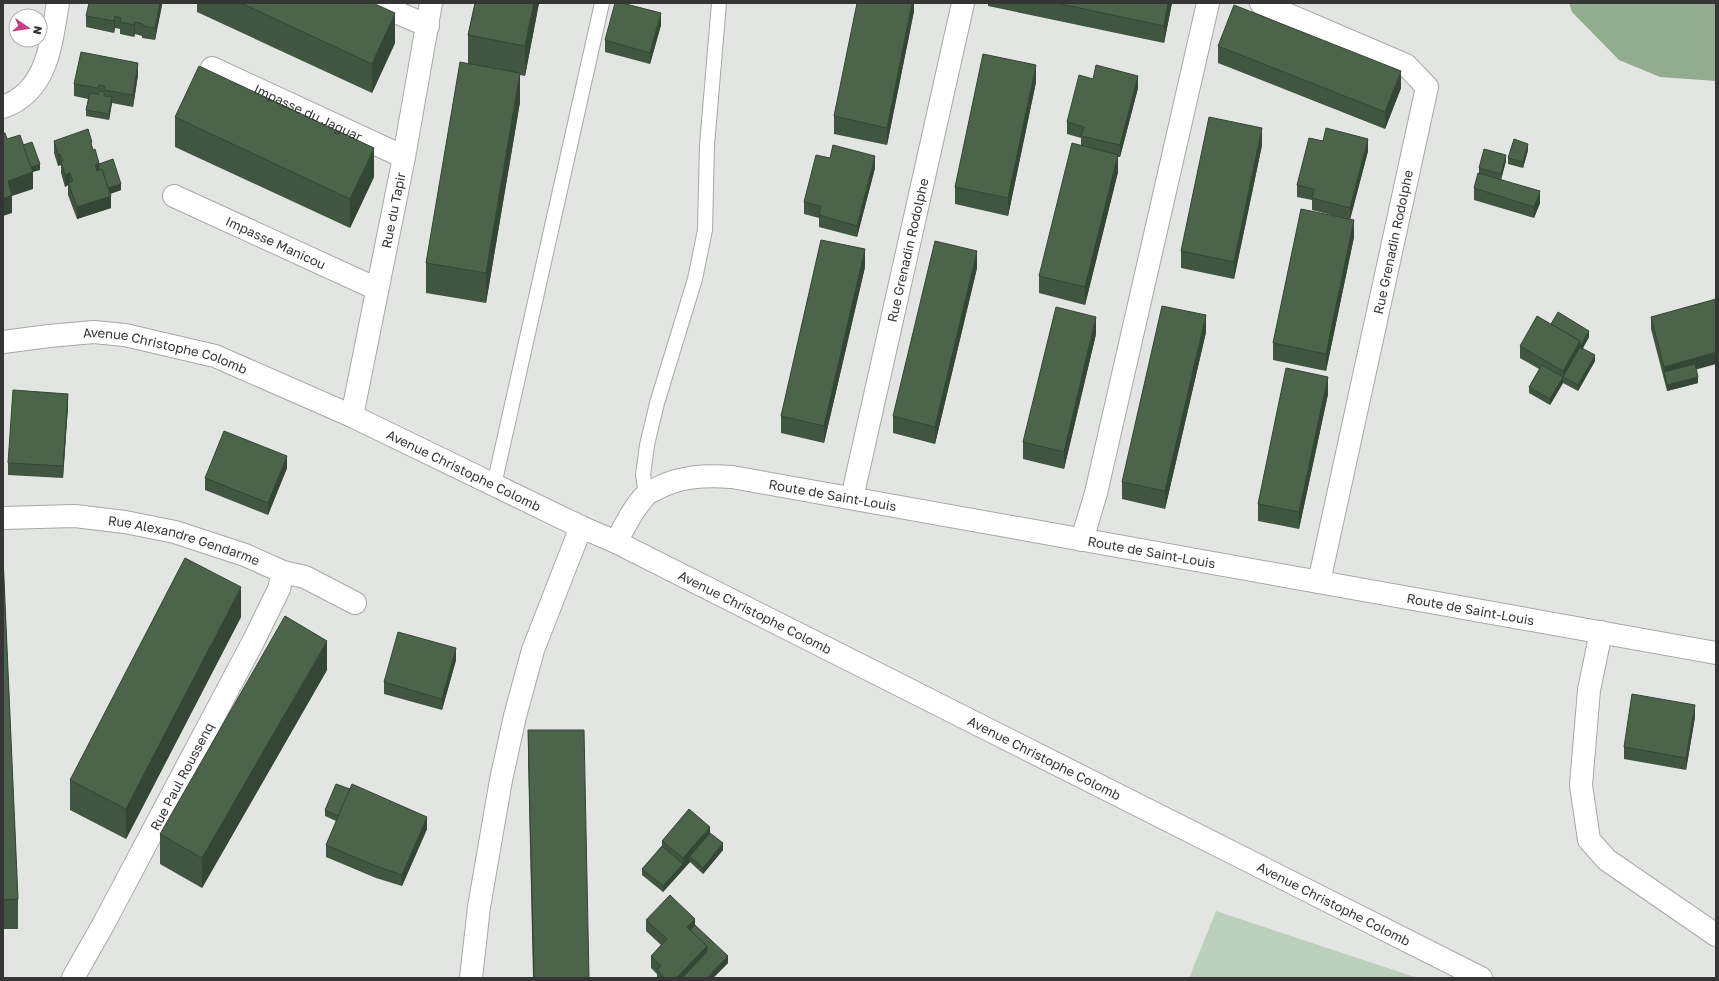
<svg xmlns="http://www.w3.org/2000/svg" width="1719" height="981" font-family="'Golos Text',sans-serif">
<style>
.green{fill:#bcd1bb}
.water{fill:#91ac8f}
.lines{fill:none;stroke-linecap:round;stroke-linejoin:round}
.service-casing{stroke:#a6a8a6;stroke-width:16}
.minor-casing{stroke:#a6a8a6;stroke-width:24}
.tertiary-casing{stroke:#a6a8a6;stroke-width:24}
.service{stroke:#fff;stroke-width:14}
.minor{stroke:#fff;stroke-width:22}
.tertiary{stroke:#fff;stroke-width:22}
.wall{fill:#405640}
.shaded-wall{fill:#344634}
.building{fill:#4b644a;stroke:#344634}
.labels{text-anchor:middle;stroke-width:4;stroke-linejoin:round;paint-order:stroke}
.street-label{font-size:13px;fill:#343534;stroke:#fff}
</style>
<rect width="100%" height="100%" fill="#e3e5e3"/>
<path class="green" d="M1216,911L1418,978H1189Z"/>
<path class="water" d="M1569,3H1716V81L1660,77L1619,60L1572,12Z"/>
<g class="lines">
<g class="service-casing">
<g id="service">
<path d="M494,485L602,3"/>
<path d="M646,494L643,475L647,445L657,403L695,279L705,230L707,145L719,3"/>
</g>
</g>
<g class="minor-casing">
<g id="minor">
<path d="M375,3L428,26"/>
<path d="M1261,3L1406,65L1427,87L1319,582"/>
<path id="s1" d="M212,68L404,157"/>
<path d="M3,107C48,91 51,43 58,3"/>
<path id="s2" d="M174,196L377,289"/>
<path id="s3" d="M352,416L404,157L431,3"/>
<path id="s4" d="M852,498L963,3"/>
<path id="s5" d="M3,518L75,516L125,522L175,532L245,555L283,572L305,577L355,603"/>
<path d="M1082,540L1096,493L1208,3"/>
<path id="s6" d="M616,542C625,526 633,508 646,495C648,492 653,491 656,489C680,476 705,475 732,477L1716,653"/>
<path d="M1601,632L1589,690L1581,785L1589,840L1607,860L1716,935"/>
<path id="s7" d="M73,978L103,925L253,642L279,589L283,572"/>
<path d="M471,978L479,907L501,780L515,716L533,650L581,527"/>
</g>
</g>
<g class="tertiary-casing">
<g id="tertiary">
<path id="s8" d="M3,342L49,336L94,332L125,335L215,356L352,416L581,527L616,542L1481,978"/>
</g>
</g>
<use href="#service" class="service"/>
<use href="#minor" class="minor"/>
<use href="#tertiary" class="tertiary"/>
</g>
<g class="wall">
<path d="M162,3L155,40L142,38V36L135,34L134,37L120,34V29L115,28L114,33L86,27V16Z"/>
<path d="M197,3H373L395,43L372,93L197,12Z"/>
<path d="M475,3H539L525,76L520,75V102L486,303L426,293V263L468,64V35Z"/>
<path d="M914,3V11L887,145L834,134V116Z"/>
<path d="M988,3H1172L1164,43L988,6Z"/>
<path d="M661,25L650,64L605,52V40Z"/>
<path d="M1218,46L1401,88L1385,129L1218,63Z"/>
<path d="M138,75L133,107L112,103L109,120L86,116V110L88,99L74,96V84Z"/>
<path d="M1093,79L1138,88L1120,157H1118V172L1085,305L1039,293V276L1081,145V138L1067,134V122Z"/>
<path d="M1036,82L1008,216L955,204V187Z"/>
<path d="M175,117L374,177L350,228L175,147Z"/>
<path d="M54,141L92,149L99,164L121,190L110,194L111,208L77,219L68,195V185L65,187L61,173V166L60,165L58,166L54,153Z"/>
<path d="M1323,141L1368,151L1350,219L1354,237L1326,371L1273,360V343L1339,217L1312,210V200L1297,197V185Z"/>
<path d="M1262,145L1234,279L1181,268V251Z"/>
<path d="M1528,150L1523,168L1508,164V158Z"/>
<path d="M830,158L875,168L857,237L819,227V218L804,214V202Z"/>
<path d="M1506,161L1501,179L1540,203L1534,218L1474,200V188L1479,173V168Z"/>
<path d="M865,267L824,443L781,433V416Z"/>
<path d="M977,268L935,444L893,433V416Z"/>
<path d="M1651,317L1696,370L1698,383L1667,391L1651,329Z"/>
<path d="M1551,324L1589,337L1583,348L1595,361L1578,391L1563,383L1550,405L1529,393V387L1539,369L1520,358V346Z"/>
<path d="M1206,332L1165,509L1122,499V482Z"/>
<path d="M1096,334L1064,469L1023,459V442Z"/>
<path d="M1328,394L1299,529L1258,521V504Z"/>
<path d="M68,406L63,478L8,475V463Z"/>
<path d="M287,468L268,515L205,490V478Z"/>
<path d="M3,556L18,899V929H3Z"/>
<path d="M241,617L126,839L70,810V780Z"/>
<path d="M456,660L442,710L384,694V682Z"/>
<path d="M327,670L202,888L160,864V834Z"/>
<path d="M1695,717L1686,770L1624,759V747Z"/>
<path d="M528,730L589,978H533L528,759Z"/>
<path d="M325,810L427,829L402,886L376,878L326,857V845L336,821L325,816Z"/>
<path d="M710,833L723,850L703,874L690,862L663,892L642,875V869L662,846V841Z"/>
<path d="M646,920L695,925L728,963L713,978H657V974L651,968V956L661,945L646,931Z"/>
</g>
<g class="shaded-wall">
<path d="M160,3H162V6L155,40V28Z"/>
<path d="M534,3H539L525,76V46Z"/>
<path d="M912,3H914V11L887,145V128Z"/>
<path d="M1168,3H1172L1164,43V26Z"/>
<path d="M395,13V43L372,93V64Z"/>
<path d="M661,13V25L650,64V53Z"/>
<path d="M115,16V28L114,33V21Z"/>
<path d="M135,22V34L134,37V25Z"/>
<path d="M138,63V75L133,107V95Z"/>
<path d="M1036,65V82L1008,216V198Z"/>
<path d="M1401,71V88L1385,129V112Z"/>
<path d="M520,73V102L486,303V273Z"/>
<path d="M1138,76V88L1120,157V145Z"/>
<path d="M112,97V103L109,120V114Z"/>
<path d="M1262,128V145L1234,279V262Z"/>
<path d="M1368,139V151L1350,220V208Z"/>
<path d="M1528,144V150L1523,168V162Z"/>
<path d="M374,148V177L350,228V199Z"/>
<path d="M58,154H60V165L58,166Z"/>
<path d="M1118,155V172L1085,305V287Z"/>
<path d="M1506,155V161L1501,180V174Z"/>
<path d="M875,156V168L857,237V226Z"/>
<path d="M99,163V175L97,176L95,165Z"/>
<path d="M40,164V170L33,172V189L12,196V213L3,216V199L8,181L27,168Z"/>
<path d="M70,173V185L68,183V185L65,187V175Z"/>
<path d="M121,184V190L107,195V189Z"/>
<path d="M1540,191V203L1534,218V207Z"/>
<path d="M111,196V208L77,219V207Z"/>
<path d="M1354,220V237L1326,371V354Z"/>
<path d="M865,249V267L824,443V426Z"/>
<path d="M977,251V268L935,444V427Z"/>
<path d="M1206,315V332L1165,509V491Z"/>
<path d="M1096,317V334L1064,469V452Z"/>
<path d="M1589,331V337L1566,378L1563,377V383L1550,405V399L1563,377V371L1580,341Z"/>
<path d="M1716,352V364L1666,378L1664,372V367Z"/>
<path d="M1595,355V361L1578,391V385Z"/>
<path d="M1328,377V394L1299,529V512Z"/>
<path d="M1698,377V383L1667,391V385Z"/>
<path d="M68,394V406L63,478V466Z"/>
<path d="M287,456V468L268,515V503Z"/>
<path d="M241,587V617L126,839V809Z"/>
<path d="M327,641V670L202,888V858Z"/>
<path d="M456,648V660L442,710V699Z"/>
<path d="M1695,705V717L1686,770V758Z"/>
<path d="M427,817V829L402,886V875Z"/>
<path d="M710,827V839L690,856V862L663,892V886L683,864V858Z"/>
<path d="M723,843V850L703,874V868Z"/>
<path d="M695,919V931L690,936L687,927Z"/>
<path d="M707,946V958L688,978H676Z"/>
<path d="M728,956V963L713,978H707Z"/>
</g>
<g class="building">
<path d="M89,3H160L155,28L142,26L143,24L135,22L134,25L120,22L121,18L115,16L114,21L86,16Z"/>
<path d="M241,3H373L395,13L372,64Z"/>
<path d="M475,3H534L525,46L468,35Z"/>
<path d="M615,3H622L661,13L650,53L605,40Z"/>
<path d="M857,3H912L887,128L834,116Z"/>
<path d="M1056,3H1168L1164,26Z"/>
<path d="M1234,5L1401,71L1385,112L1218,46Z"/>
<path d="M81,52L138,63L133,95L104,90L105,86L99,85L98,88L74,84Z"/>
<path d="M983,54L1036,65L1008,198L955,187Z"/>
<path d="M460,62L520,73L486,273L426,263Z"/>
<path d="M1096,65L1138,76L1120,145L1081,136L1084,127L1067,122L1079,75L1093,79Z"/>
<path d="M199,66L374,148L350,199L175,117Z"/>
<path d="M99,91L104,92V96L112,97L109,114L86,110L90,93L98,94Z"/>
<path d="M1209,117L1262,128L1234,262L1181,251Z"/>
<path d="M1326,128L1368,139L1350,208L1312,198L1314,189L1297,185L1309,138L1323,141Z"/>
<path d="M88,129L92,142L91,143L93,150L95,149L99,163L95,165L97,171L102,169L111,196L77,207L68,183L73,181L70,173L65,175L61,161L63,160L60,154H58L54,141Z"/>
<path d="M3,133H5L7,139L20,135L33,172L8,181L12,195L3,199Z"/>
<path d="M1514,139L1528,144L1523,162L1508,158Z"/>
<path d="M32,142L40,164L31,167L23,145Z"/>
<path d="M1072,143L1118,155L1085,287L1039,276Z"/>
<path d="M833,145L875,156L857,226L819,215L821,206L804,202L816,155L830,158Z"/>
<path d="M1484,149L1506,155L1501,174L1479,168Z"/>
<path d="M113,159L121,184L108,188L102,169L97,171V170L99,169V164Z"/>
<path d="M1478,173L1540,191L1534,207L1474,188Z"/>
<path d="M1301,209L1354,220L1326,354L1273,343Z"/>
<path d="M821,240L865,249L824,426L781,416Z"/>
<path d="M935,241L977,251L935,427L893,416Z"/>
<path d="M1716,299V352L1664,367L1651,317Z"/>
<path d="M1162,306L1206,315L1165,491L1122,482Z"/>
<path d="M1056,307L1096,317L1064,452L1023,442Z"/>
<path d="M1558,312L1589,331L1580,347V341L1551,324Z"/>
<path d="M1537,316L1580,341L1563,371L1520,346Z"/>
<path d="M1580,347L1595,355L1578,385L1563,377Z"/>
<path d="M1695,364L1698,377L1667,385L1664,372Z"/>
<path d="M1542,365L1563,377L1550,399L1529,387Z"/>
<path d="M1286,368L1328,377L1299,512L1258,504Z"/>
<path d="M13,390L68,394L63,466L8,463Z"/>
<path d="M224,431L287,456L268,503L205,478Z"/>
<path d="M3,556L18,899L3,900Z"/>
<path d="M185,558L241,587L126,809L70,780Z"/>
<path d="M285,616L327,641L202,858L160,834Z"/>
<path d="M398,632L456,648L442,699L384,682Z"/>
<path d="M1632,694L1695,705L1686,758L1624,747Z"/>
<path d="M528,730H584L589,978H534Z"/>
<path d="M336,784L350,789L338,816L325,810Z"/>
<path d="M352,784L427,817L402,875L376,866L326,845Z"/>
<path d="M689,809L710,827L683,858L662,841Z"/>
<path d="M710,833L723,843L703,868L690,856Z"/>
<path d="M662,846L683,864L663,886L642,869Z"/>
<path d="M670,895L695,919L687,927L707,946L676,978H674L673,977L672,978H665L657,970L661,966L651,956L667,939L646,920Z"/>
<path d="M695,925L728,956L707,978H682L707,952V946L690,930Z"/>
</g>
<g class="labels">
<g class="street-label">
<text dy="5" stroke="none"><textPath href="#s1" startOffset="106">Impasse du Jaguar</textPath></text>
<text dy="5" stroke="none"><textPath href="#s3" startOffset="210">Rue du Tapir</textPath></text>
<text transform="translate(1393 242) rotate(-78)" y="5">Rue Grenadin Rodolphe</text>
<text dy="5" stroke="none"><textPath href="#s2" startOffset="112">Impasse Manicou</textPath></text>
<text dy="5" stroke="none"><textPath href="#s4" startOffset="254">Rue Grenadin Rodolphe</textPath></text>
<text dy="5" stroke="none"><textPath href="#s8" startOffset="165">Avenue Christophe Colomb</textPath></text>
<text dy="5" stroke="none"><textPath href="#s8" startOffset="489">Avenue Christophe Colomb</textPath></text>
<text dy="5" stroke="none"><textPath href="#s6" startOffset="248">Route de Saint-Louis</textPath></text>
<text dy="5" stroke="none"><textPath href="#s5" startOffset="184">Rue Alexandre Gendarme</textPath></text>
<text dy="5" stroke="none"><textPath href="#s6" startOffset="572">Route de Saint-Louis</textPath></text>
<text dy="5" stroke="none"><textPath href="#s6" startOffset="896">Route de Saint-Louis</textPath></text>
<text dy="5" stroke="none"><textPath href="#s8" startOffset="813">Avenue Christophe Colomb</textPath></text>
<text dy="5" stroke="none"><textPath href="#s8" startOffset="1137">Avenue Christophe Colomb</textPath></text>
<text dy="5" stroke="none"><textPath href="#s7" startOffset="229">Rue Paul Roussenq</textPath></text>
<text dy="5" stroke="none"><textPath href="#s8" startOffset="1461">Avenue Christophe Colomb</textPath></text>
</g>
</g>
<rect width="1719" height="981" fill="none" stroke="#343534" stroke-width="8"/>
<g transform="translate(28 28) rotate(103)"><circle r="19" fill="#ffffff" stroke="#aeaeae"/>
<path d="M0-3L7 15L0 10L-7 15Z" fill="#c43e81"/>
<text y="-6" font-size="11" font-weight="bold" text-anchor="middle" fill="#343534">N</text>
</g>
</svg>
